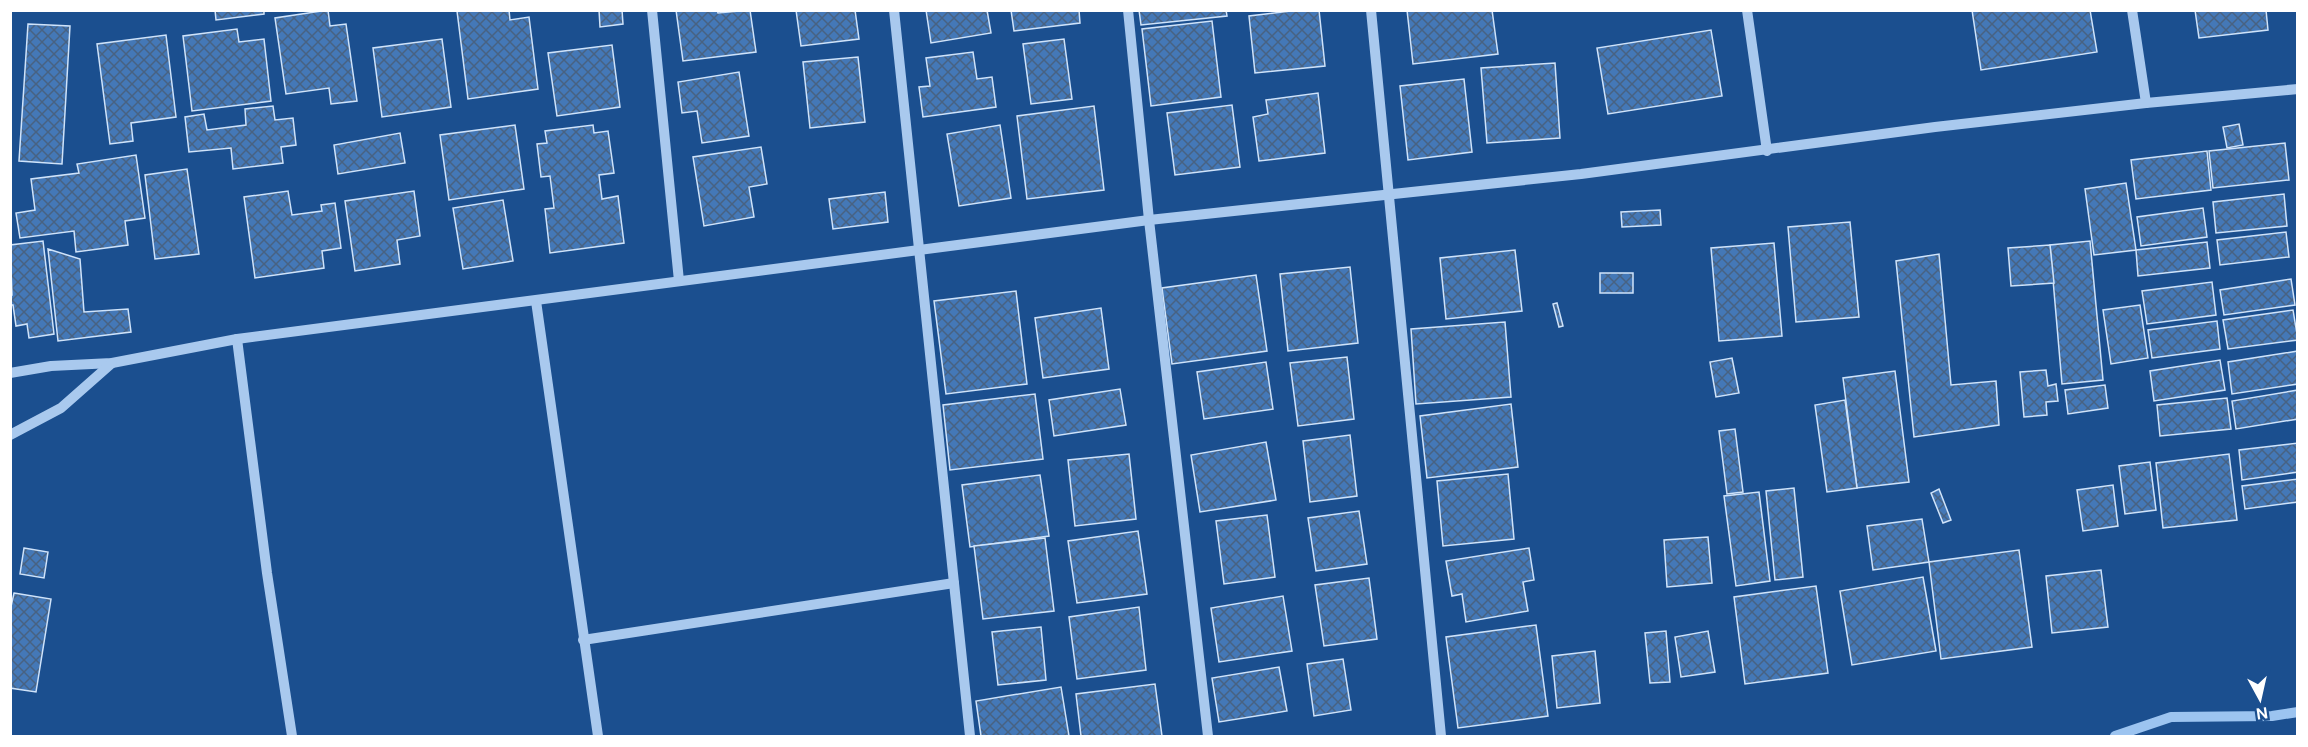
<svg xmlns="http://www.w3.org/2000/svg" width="2308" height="747" font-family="'DM Sans',sans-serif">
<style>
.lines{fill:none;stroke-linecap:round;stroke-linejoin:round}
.stream{stroke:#9cc4f0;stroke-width:10}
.building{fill:url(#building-cross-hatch);stroke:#cfe3fa;stroke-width:1.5}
.minor{stroke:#a9c9ee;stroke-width:10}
</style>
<defs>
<pattern id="building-cross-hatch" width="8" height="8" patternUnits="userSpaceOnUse" patternTransform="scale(1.5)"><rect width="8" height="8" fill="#4478b7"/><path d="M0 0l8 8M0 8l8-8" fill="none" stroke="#486282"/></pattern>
</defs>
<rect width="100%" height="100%" fill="#1b4f8f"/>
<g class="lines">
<path class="stream" d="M2115,736L2171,717L2272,716L2298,712"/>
</g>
<g class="building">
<path d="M215,10H264V14L216,20Z"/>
<path d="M328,10L330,26L346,24L357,101L331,104L329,88L286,94L275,18Z"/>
<path d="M509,10L510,20L529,17L538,89L468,99L457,11Z"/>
<path d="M599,10H622L623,24L600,27Z"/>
<path d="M676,10H717L718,13L750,10L756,52L683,61Z"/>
<path d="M796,10H855L859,39L801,46Z"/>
<path d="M926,10H987L991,33L931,43Z"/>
<path d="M1011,10H1079L1080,23L1014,31Z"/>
<path d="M1139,10H1226L1227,16L1141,25Z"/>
<path d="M1299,10H1319L1325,66L1255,73L1249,16Z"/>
<path d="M1407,10H1492L1498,54L1413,64Z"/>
<path d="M1972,10H2090L2097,52L1981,70Z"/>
<path d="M2195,10H2266L2268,30L2199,38Z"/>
<path d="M1212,21L1221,97L1151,106L1142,29Z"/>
<path d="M28,24L70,26L62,164L19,161Z"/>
<path d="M237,29L239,42L264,39L271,101L192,111L183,36Z"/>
<path d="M1711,30L1722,96L1608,114L1597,48Z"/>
<path d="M166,35L176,117L131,123L133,141L110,144L97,44Z"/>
<path d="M442,39L451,107L382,117L373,48Z"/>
<path d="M1064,39L1072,99L1031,104L1023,44Z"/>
<path d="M612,45L620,107L557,116L548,53Z"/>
<path d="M973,52L977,79L992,77L996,107L923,117L919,87L930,86L926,58Z"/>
<path d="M858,57L865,122L810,128L803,62Z"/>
<path d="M1555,63L1560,138L1487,143L1481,68Z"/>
<path d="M739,72L749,136L702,143L697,111L682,113L678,82Z"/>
<path d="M1464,79L1472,152L1408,160L1400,86Z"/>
<path d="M1318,93L1325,153L1259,161L1253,117L1268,114L1266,100Z"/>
<path d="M1232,105L1240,167L1175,175L1167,113Z"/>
<path d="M273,106L275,120L293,118L296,145L281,147L283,163L233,169L231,148L189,152L185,117L204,114L207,130L246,125L245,109Z"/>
<path d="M1094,106L1104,190L1027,199L1017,116Z"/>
<path d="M2239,124L2243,145L2227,148L2223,127Z"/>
<path d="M515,125L524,189L449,200L440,135Z"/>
<path d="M593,125L594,133L608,131L614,173L599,175L602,199L618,196L624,243L550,253L545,209L554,208L550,176L541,177L537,144L547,143L545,131Z"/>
<path d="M1000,125L1011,198L959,206L947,134Z"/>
<path d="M400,133L405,163L338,174L334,145Z"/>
<path d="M2285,143L2289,180L2213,188L2209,151Z"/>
<path d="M761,147L767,184L749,187L754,217L704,226L693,157Z"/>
<path d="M2207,151L2211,190L2136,199L2131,160Z"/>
<path d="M136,155L145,218L125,221L128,245L76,252L74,231L20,238L16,213L35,210L31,179L79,173L77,164Z"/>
<path d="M187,169L199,254L155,259L145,175Z"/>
<path d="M2126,183L2136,250L2094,255L2085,189Z"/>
<path d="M288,191L292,215L322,211L321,205L335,203L341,248L322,251L324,268L255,278L244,197Z"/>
<path d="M414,191L420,236L397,240L400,264L355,271L345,201Z"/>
<path d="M885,192L888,222L833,229L829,199Z"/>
<path d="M2284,194L2287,226L2216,233L2213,202Z"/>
<path d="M503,200L513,261L463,269L453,208Z"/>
<path d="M2203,208L2207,237L2141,246L2137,217Z"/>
<path d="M1660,210L1661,225L1622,227L1621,212Z"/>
<path d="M1850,222L1859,317L1796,322L1788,227Z"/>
<path d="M2286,232L2289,257L2220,265L2217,240Z"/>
<path d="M43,241L54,334L29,338L27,324L16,326L13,305H10V295H12L10,245Z"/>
<path d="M2090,241L2103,380L2062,384L2050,245Z"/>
<path d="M2207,242L2210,268L2138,276L2136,250Z"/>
<path d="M1774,243L1782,336L1719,341L1711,248Z"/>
<path d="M2050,245L2054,283L2011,286L2008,248Z"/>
<path d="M48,249L80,259L84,312L128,309L131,332L58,341Z"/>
<path d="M1515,250L1522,311L1446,319L1440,258Z"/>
<path d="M1939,254L1951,385L1996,381L1999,425L1914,437L1896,261Z"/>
<path d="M1350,267L1358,343L1288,351L1280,274Z"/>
<rect x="1600" y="273" width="33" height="20"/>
<path d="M1256,275L1267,351L1172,364L1162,288Z"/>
<path d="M2291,279L2295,305L2224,315L2220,290Z"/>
<path d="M2212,282L2216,315L2147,324L2142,291Z"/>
<path d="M1016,291L1027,384L946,394L934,301Z"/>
<path d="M1557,303L1563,326L1559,327L1553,304Z"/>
<path d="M2140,305L2148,358L2111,364L2103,310Z"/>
<path d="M1101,308L1109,369L1043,378L1035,318Z"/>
<path d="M2293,310L2298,340L2228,349L2223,320Z"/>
<path d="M2217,321L2220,349L2152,358L2148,330Z"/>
<path d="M1505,322L1511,397L1416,404L1411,329Z"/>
<path d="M2298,351V384L2232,394L2228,362Z"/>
<path d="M1347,357L1354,419L1298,426L1290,363Z"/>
<path d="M1732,358L1739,393L1716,397L1710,362Z"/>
<path d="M2220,360L2225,390L2154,401L2150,371Z"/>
<path d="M1266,362L1273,409L1204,419L1197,372Z"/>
<path d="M2046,370L2048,386L2056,384L2058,401L2046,402L2047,415L2024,417L2020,372Z"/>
<path d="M1895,371L1909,482L1857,488L1843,378Z"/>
<path d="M2105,385L2108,408L2068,414L2065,390Z"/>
<path d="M1120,389L1126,425L1054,436L1049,400Z"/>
<path d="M2298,390V419L2236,429L2232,401Z"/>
<path d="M1035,394L1043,459L950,470L943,405Z"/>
<path d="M2227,398L2231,429L2160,436L2157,405Z"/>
<path d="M1845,400L1857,488L1827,492L1815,405Z"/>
<path d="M1511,404L1518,467L1427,478L1420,416Z"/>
<path d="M1735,429L1743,492L1727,494L1719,431Z"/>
<path d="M1350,435L1357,496L1310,502L1303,441Z"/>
<path d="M1266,442L1276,500L1200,512L1191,455Z"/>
<path d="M2298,443V472L2242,480L2239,450Z"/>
<path d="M1129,454L1136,519L1075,526L1068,460Z"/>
<path d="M2229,454L2237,520L2163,528L2156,463Z"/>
<path d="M2150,462L2156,510L2125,514L2119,466Z"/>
<path d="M1508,474L1514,539L1443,546L1437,481Z"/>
<path d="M1040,475L1049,536L970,547L962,485Z"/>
<path d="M2298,479V502L2245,509L2242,486Z"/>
<path d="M2113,485L2118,526L2083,531L2077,490Z"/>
<path d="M1794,488L1803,577L1775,580L1766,491Z"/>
<path d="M1939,489L1951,520L1943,523L1931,493Z"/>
<path d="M1759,492L1770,581L1736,586L1724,496Z"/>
<path d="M1359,511L1367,564L1316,571L1308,518Z"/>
<path d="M1267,515L1275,577L1224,584L1216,521Z"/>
<path d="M1922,519L1929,562L1873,570L1867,526Z"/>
<path d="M1138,531L1147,594L1077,603L1068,541Z"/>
<path d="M1708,537L1712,583L1667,587L1664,540Z"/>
<path d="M1045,538L1054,611L983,619L974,546Z"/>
<path d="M24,548L48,552L44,578L20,574Z"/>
<path d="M1529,548L1534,580L1523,582L1528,611L1466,622L1462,594L1452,596L1446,561Z"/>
<path d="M2019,550L2032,647L1941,659L1929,562Z"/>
<path d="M2101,570L2108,627L2052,633L2046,576Z"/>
<path d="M1923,577L1936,651L1852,665L1840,591Z"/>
<path d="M1369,578L1377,639L1324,646L1315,585Z"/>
<path d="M1816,586L1828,673L1745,684L1734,597Z"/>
<path d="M14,593L51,599L36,692L10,688V611Z"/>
<path d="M1283,596L1292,651L1219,662L1211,608Z"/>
<path d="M1139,607L1146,670L1077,679L1069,617Z"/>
<path d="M1536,625L1548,716L1458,728L1446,637Z"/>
<path d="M1041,627L1046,680L998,685L992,632Z"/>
<path d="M1666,631L1670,682L1650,683L1645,633Z"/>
<path d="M1708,631L1715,672L1681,677L1675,637Z"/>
<path d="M1595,651L1600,703L1557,708L1552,656Z"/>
<path d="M1343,659L1351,710L1314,716L1307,664Z"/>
<path d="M1279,667L1287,711L1219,722L1212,678Z"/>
<path d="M1155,684L1162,736H1081L1076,694Z"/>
<path d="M1061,687L1069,736H981L976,701Z"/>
</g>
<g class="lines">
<g class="minor">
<path d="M652,10L679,281"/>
<path d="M894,10L970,736"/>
<path d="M1128,10L1149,220L1208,736"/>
<path d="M1371,10L1441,736"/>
<path d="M1747,10L1767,151"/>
<path d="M2132,10L2146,103"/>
<path d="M536,301L598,736"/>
<path d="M237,339L267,573L292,736"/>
<path d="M10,373L51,366L112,363L237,339L1149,220L1581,174L1935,127L2146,103L2298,89"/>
<path d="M10,435L61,408L112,363"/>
<path d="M583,640L954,583"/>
</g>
</g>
<rect width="2308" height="747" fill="none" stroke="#ffffff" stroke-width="24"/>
<g transform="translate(2260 699) rotate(172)" stroke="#1b4f8f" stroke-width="4.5" paint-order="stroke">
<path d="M0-4.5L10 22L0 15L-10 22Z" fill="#ffffff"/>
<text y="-9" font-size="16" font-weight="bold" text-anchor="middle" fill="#ffffff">N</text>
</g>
</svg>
